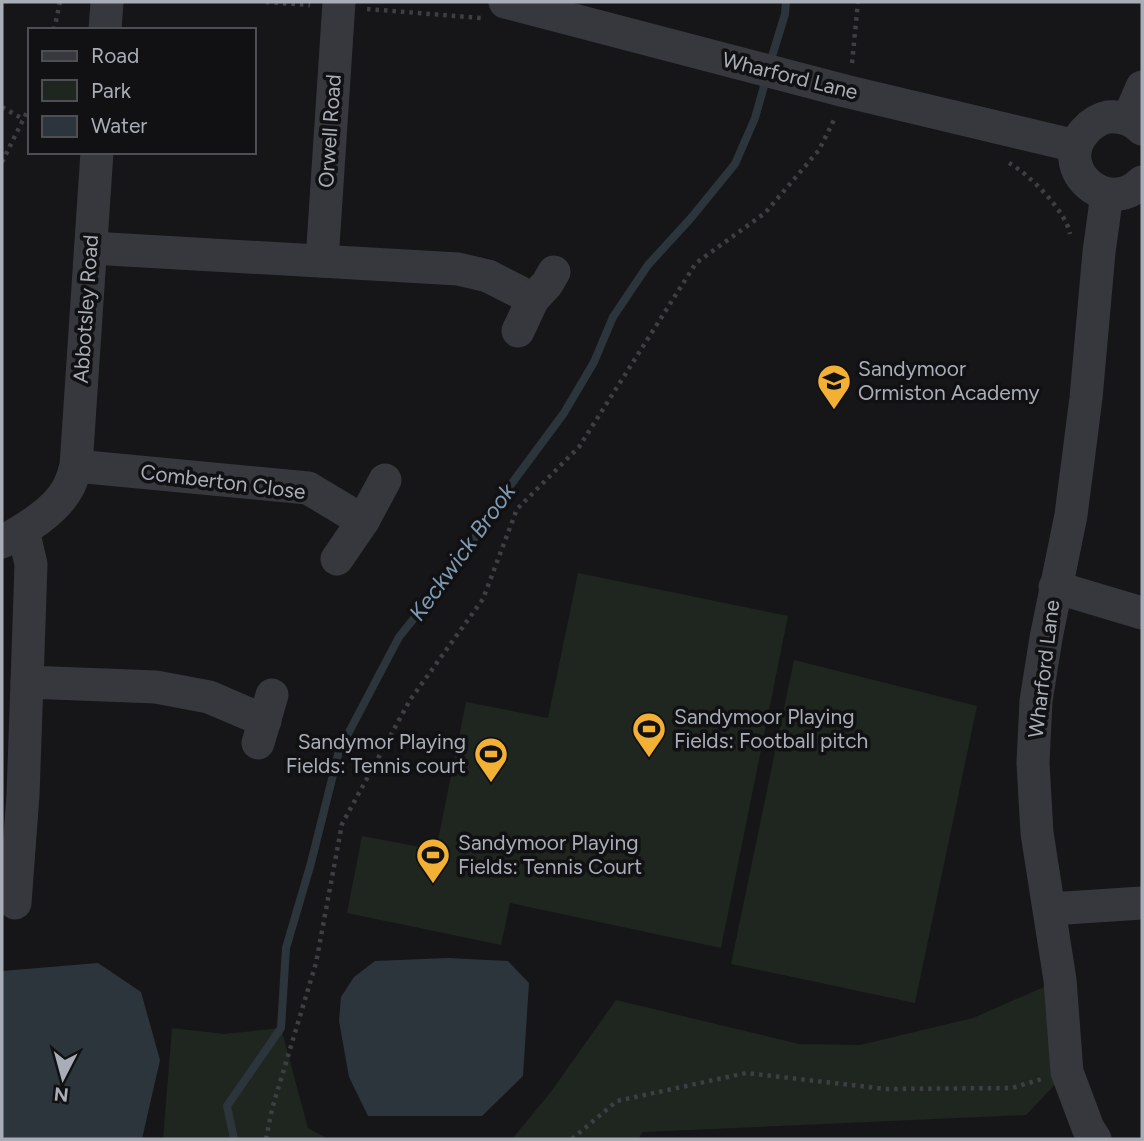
<svg xmlns="http://www.w3.org/2000/svg" width="1144" height="1141" font-family="Figtree,sans-serif">
<style>
.green{fill:#1e261f}
.water{fill:#2c353c}
.lines{fill:none;stroke-linecap:round;stroke-linejoin:round}
.stream{stroke:#2c353c;stroke-width:8}
.path{stroke:#3d3f44;stroke-width:4.5;stroke-dasharray:3.5 5;stroke-linecap:butt}
.minor{stroke:#37383d;stroke-width:33}
.labels{text-anchor:middle;stroke-width:7;stroke-linejoin:round;paint-order:stroke}
.street-label{font-size:21px;fill:#a8adb8;stroke:#111113}
.poi-label{font-size:21px;fill:#a8adb8;stroke:#111113;text-anchor:start}
.water-label{font-size:23px;font-style:italic;fill:#7f9bb3;stroke:#111113}
</style>
<rect width="100%" height="100%" fill="#161618"/>
<g class="green">
<path d="M578,573L788,616L721,948L510,903L501,945L347,913L362,836L436,850L466,702L548,718Z"/>
<path d="M794,660L977,706L915,1003L731,964Z"/>
<path d="M1060,980L1067,1072L1026,1115L643,1132L638,1139H512L550,1093L616,1000L799,1044L860,1045L973,1018Z"/>
<path d="M172,1028L224,1034L281,1028L308,1128L328,1139H163Z"/>
</g>
<g class="water">
<path d="M447,958L508,961L529,983L523,1076L482,1116H368L349,1077L339,1021L341,997L354,977L375,961Z"/>
<path d="M98,963L141,992L160,1060L142,1139H2V971Z"/>
</g>
<g class="lines">
<g class="stream">
<path d="M770,63L785,14L786,2"/>
<path d="M234,1139L227,1106L281,1028L286,948L311,863L339,751L399,637L461,560L492,510L564,413L594,362L613,317L648,265L691,218L735,164L755,118L766,79"/>
</g>
<g class="path">
<path d="M266,2L310,5"/>
<path d="M367,9L481,18"/>
<path d="M54,30L60,2"/>
<path d="M852,63L858,2"/>
<path d="M2,107L23,119"/>
<path d="M2,162L30,106"/>
<path d="M1009,163C1029,174 1066,211 1070,234"/>
<path d="M266,1139L272,1109L316,963L342,824L410,700L483,599L517,509L579,447L696,263L765,213L819,150L835,118"/>
<path d="M572,1139L617,1101L746,1073L886,1089L1012,1088L1042,1079"/>
</g>
<g class="minor">
<path d="M505,2L845,91L1076,146"/>
<path d="M105,30L107,2"/>
<path d="M1128,119L1142,87"/>
<path d="M1142,129C1133,120 1121,116 1108,117C1098,119 1091,124 1085,131C1052,167 1106,218 1142,182"/>
<path d="M91,248L458,269L488,276L533,299"/>
<path d="M322,261L339,2"/>
<path d="M518,331L533,299L547,284L554,272"/>
<path d="M76,466L308,488L363,521L337,559"/>
<path d="M363,521L385,480"/>
<path d="M23,530L31,564L27,682L156,687L209,697L265,721"/>
<path d="M2,542C25,529 55,512 68,488C72,481 74,473 76,466L97,152"/>
<path d="M1055,587L1142,613"/>
<path d="M258,743L272,695"/>
<path d="M15,903L23,795L27,682"/>
<path d="M1050,909L1142,903"/>
<path d="M1095,1139L1088,1128L1067,1072L1060,980L1037,833L1033,763L1036,701L1046,638L1071,515L1086,398L1099,252L1107,194"/>
</g>
</g>
<defs>
<g id="school-pin" transform="scale(1.75)"><path d="M0 17L-7.5 6A9.5 9.5 0 1 1 7.5 6Z" fill="#f2b134" stroke="#111113"/><path d="M0-5L7-2L0 1L-7-2ZM-4 1L0 2.5L4 1V4Q0 6-4 4Z" fill="#111"/></g>
<g id="stadium-pin" transform="scale(1.75)"><path d="M0 17L-7.5 6A9.5 9.5 0 1 1 7.5 6Z" fill="#f2b134" stroke="#111113"/><path d="M0-5a6.5 5 0 1 0 0 10a6.5 5 0 1 0 0-10ZM-3.5-1.8h7v3.6h-7Z" fill="#111"/></g>
</defs>
<g fill-rule="evenodd">
<use href="#school-pin" x="834" y="381"/>
<use href="#stadium-pin" x="649" y="729"/>
<use href="#stadium-pin" x="491" y="754"/>
<use href="#stadium-pin" x="433" y="855"/>
</g>
<g class="labels">
<g class="street-label">
<text transform="translate(790 76) rotate(14)" y="7">Wharford Lane</text>
<text transform="translate(330 131) rotate(-86)" y="7">Orwell Road</text>
<text transform="translate(86 309) rotate(-86)" y="7">Abbotsley Road</text>
<text transform="translate(223 482) rotate(7)" y="7">Comberton Close</text>
<text transform="translate(1044 669) rotate(-83)" y="7">Wharford Lane</text>
</g>
<g class="poi-label">
<text x="858" y="376">Sandymoor<tspan x="858" dy="24">Ormiston Academy</tspan></text>
<text x="674" y="724">Sandymoor Playing<tspan x="674" dy="24">Fields: Football pitch</tspan></text>
<text x="466" y="749" text-anchor="end">Sandymor Playing<tspan x="466" dy="24">Fields: Tennis court</tspan></text>
<text x="458" y="850">Sandymoor Playing<tspan x="458" dy="24">Fields: Tennis Court</tspan></text>
</g>
<g class="water-label">
<text transform="translate(462 552) rotate(-54)" y="8">Keckwick Brook</text>
</g>
</g>
<rect width="1144" height="1141" fill="none" stroke="#a8adb8" stroke-width="7"/>
<rect x="28" y="28" width="228" height="126" fill="#111113" stroke="#4d4f55" stroke-width="2"/>
<rect x="42" y="51" width="35" height="10" fill="#37383d" stroke="#4d4f55" stroke-width="2"/>
<text x="91" y="63" font-size="21" fill="#a8adb8">Road</text>
<rect x="42" y="80" width="35" height="21" fill="#1e261f" stroke="#4d4f55" stroke-width="2"/>
<text x="91" y="98" font-size="21" fill="#a8adb8">Park</text>
<rect x="42" y="116" width="35" height="21" fill="#2c353c" stroke="#4d4f55" stroke-width="2"/>
<text x="91" y="133" font-size="21" fill="#a8adb8">Water</text>
<g transform="translate(63 1078) rotate(186)" stroke="#111113" stroke-width="5" paint-order="stroke">
<path d="M0-5L12 26L0 18L-12 26Z" fill="#a8adb8"/>
<text y="-10" font-size="19" font-weight="bold" text-anchor="middle" fill="#a8adb8">N</text>
</g>
</svg>
